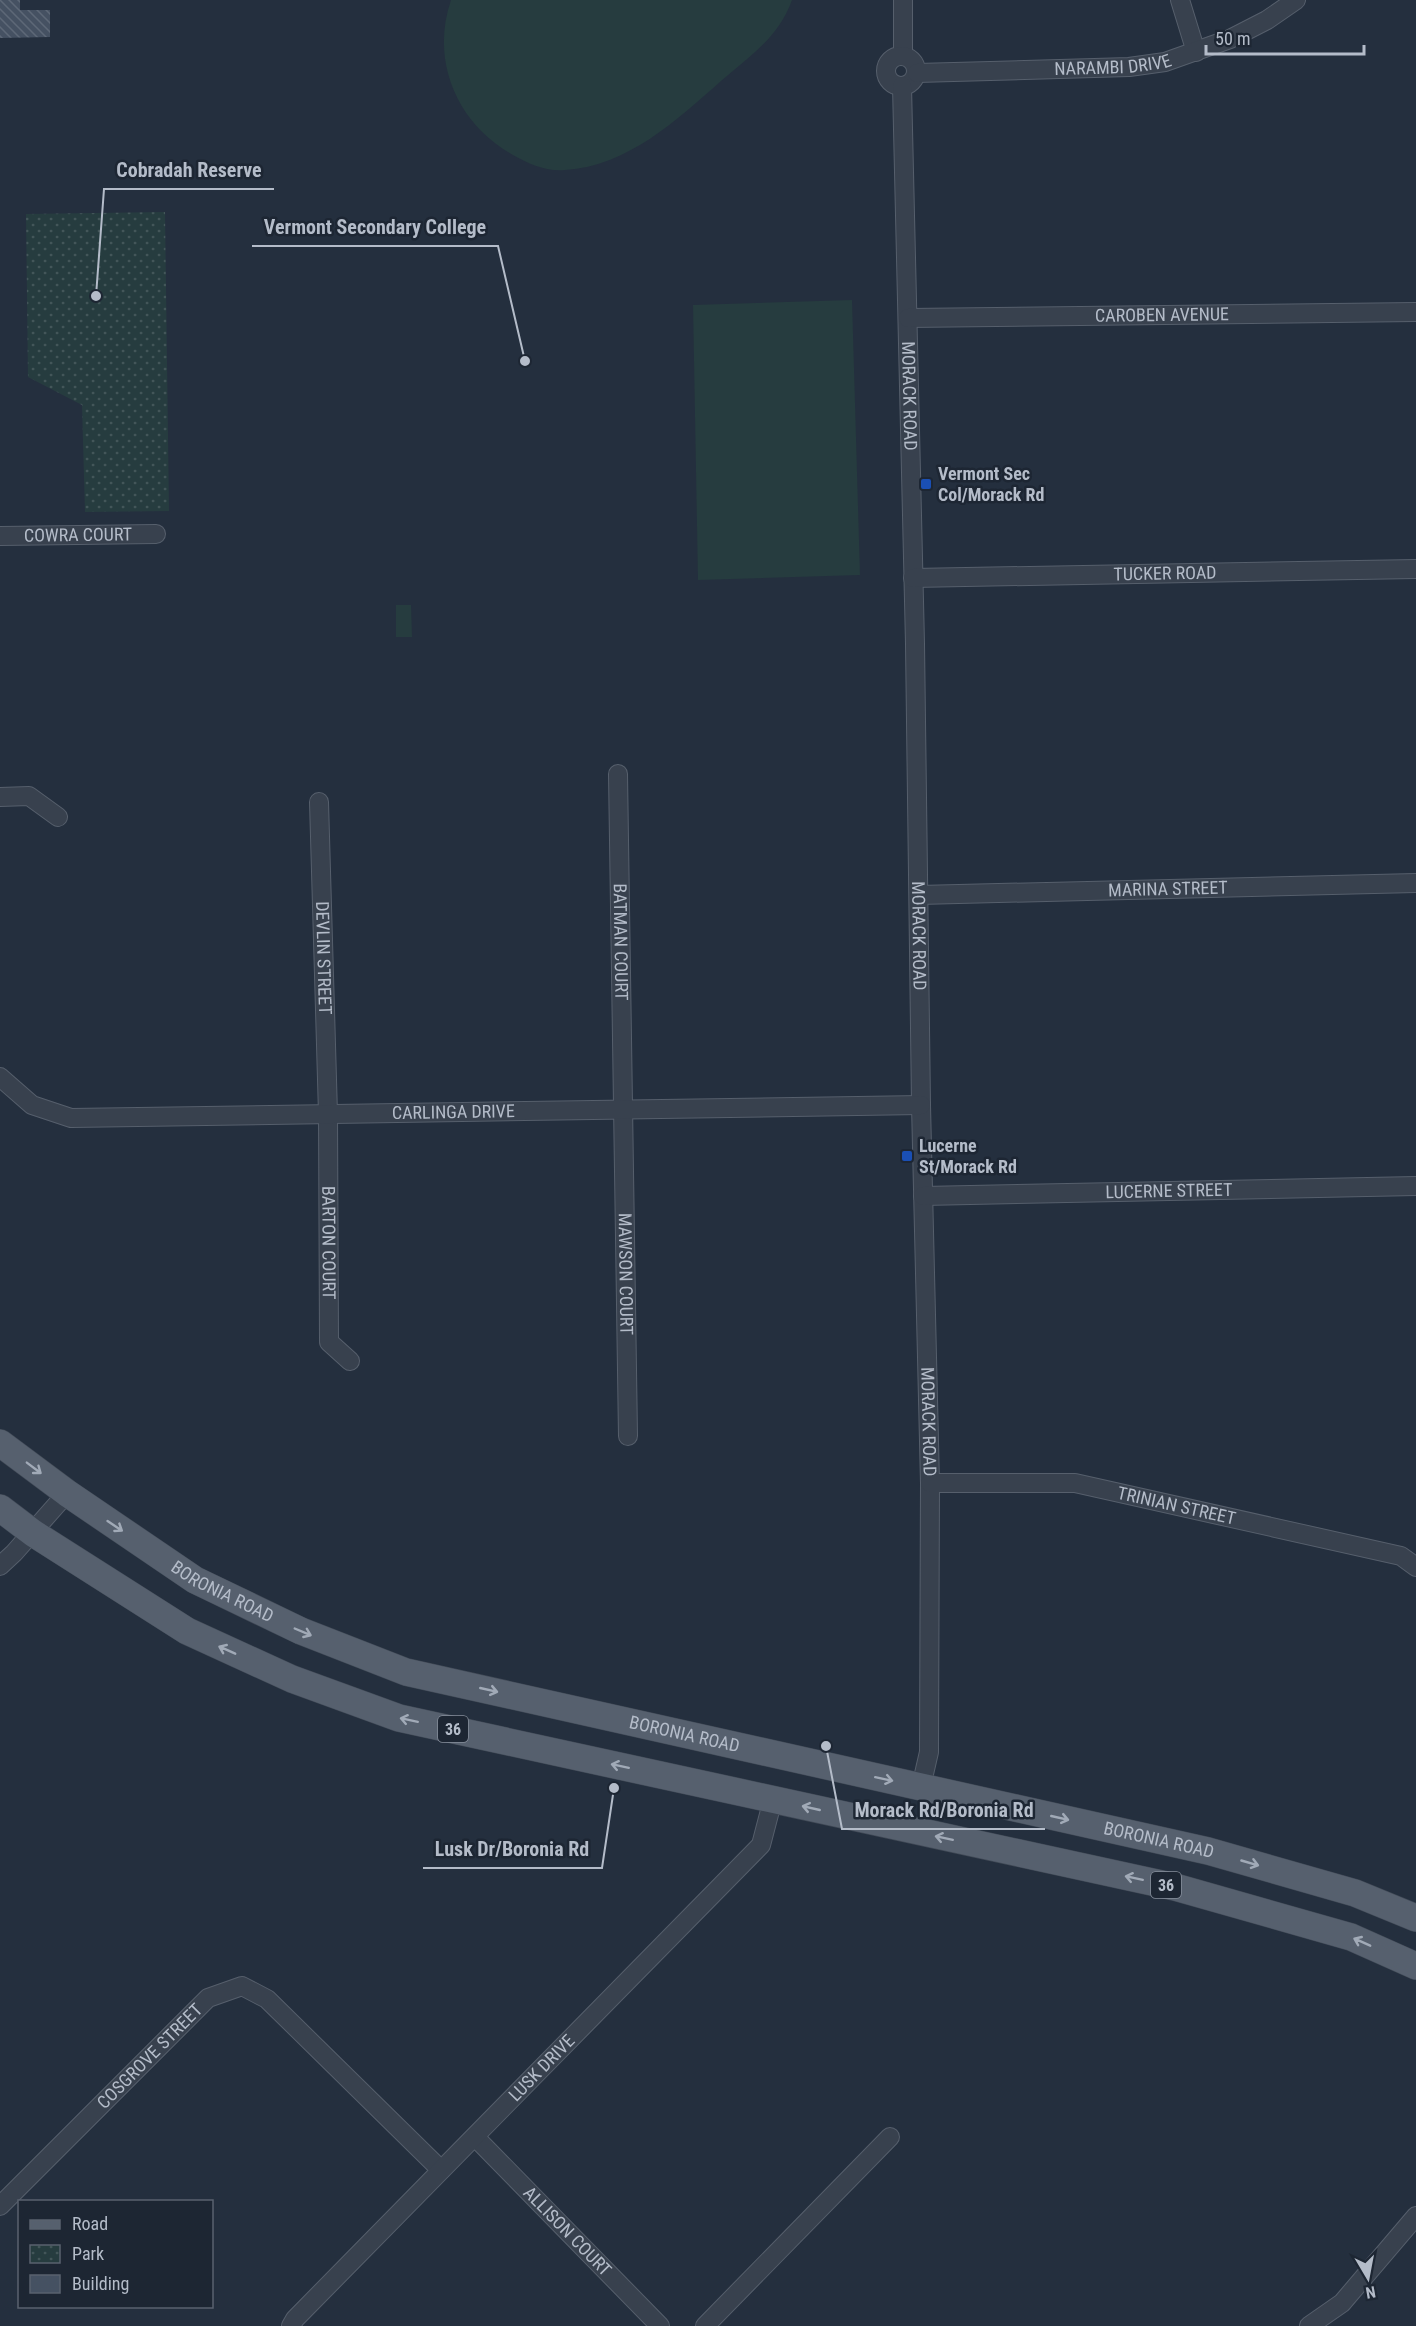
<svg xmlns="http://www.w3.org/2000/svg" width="1416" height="2326" font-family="'Roboto Condensed',sans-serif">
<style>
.park{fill:url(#park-dots)}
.pitch{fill:#263c3f}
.building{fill:url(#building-back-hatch)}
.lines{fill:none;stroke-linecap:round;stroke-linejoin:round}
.street-casing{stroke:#565f6c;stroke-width:20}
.primary-casing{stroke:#414a57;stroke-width:28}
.street{stroke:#38414e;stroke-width:18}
.primary{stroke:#56606e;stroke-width:27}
.oneway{stroke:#a1aab7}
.transit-dot{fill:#1a4fb4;stroke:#1d2633;stroke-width:2}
.labels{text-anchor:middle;stroke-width:5;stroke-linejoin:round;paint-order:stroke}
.shield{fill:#1d2633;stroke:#878f9c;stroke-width:1.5}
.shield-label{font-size:16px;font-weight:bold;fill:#b4bcc9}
.street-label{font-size:18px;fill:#b4bcc9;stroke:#1d2633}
.poi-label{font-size:18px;font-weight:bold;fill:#b4bcc9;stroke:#1d2633;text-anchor:start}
.leader{fill:none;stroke:#b4bcc9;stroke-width:2}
.callout-dot{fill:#b4bcc9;stroke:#1d2633;stroke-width:2}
.callout-label{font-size:20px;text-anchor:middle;font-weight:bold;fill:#b4bcc9;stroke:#1d2633;stroke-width:5;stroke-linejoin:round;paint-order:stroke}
</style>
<defs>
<pattern id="park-dots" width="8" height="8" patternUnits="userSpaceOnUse" patternTransform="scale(1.5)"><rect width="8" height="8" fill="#263c3f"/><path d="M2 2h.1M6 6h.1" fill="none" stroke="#435659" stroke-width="1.8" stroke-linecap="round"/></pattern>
<pattern id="building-back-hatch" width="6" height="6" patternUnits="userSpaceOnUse" patternTransform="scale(1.5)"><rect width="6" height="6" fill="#455162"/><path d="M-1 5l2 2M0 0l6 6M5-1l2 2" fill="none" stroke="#5d6877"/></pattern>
</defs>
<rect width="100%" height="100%" fill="#242f3e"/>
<path class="park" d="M165,212L169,511L85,512L82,405L28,377L26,214Z"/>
<g class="pitch">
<path d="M451,0H792C779,37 750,56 721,81C677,120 628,166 565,170C547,172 529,164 513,155C457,124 430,61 451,0Z"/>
<path d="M852,300L860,575L698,580L693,305Z"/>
<path d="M396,605H411L412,637H396Z"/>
</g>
<path class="building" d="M0,0H20V10H50V37L0,38Z"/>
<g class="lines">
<g class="street-casing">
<g id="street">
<path d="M903,0V56"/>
<path d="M1180,0L1196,52"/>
<circle cx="901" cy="71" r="15"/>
<path id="s1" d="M917,73L1129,67L1165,62L1230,39L1267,20L1296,0"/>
<path id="s2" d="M902,86L915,644L921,1105L930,1483L929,1752L921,1787"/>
<path id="s3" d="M908,318L1416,312"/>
<path id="s4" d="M0,536L156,534"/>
<path id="s5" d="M913,578L1416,569"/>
<path id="s6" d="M618,774L628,1436"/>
<path d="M0,797L29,796L58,817"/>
<path id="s7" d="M319,802L328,1114L329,1342L350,1361"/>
<path id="s8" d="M919,895L1416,883"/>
<path id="s9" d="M0,1077L32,1105L71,1118L921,1105"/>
<path id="s10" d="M923,1196L1416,1186"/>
<path id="s11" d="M930,1483H1075L1401,1556L1416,1567"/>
<path d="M0,1566L14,1553L67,1493"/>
<path id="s12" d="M475,2137L660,2326"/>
<path id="s13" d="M0,2206L208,1998L242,1986L267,1999L441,2170"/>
<path id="s14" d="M291,2326L295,2319L761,1845L773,1799"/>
<path d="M705,2326L890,2137"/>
<path d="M1309,2326L1342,2303L1416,2216"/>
</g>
</g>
<g class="primary-casing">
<g id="primary">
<path id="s15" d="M0,1443L67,1493L195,1580L301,1631L406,1672L1208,1851L1355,1893L1416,1918"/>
<path d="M0,1508L33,1533L187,1631L292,1679L399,1718L1175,1887L1351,1937L1416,1966"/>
</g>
</g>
<use href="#street" class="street"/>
<use href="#primary" class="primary"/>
</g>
<defs><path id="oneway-shaft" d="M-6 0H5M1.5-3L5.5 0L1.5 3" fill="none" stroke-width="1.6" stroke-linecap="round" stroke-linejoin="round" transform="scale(1.5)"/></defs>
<g class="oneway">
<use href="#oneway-shaft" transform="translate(34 1468) rotate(37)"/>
<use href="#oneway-shaft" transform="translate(115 1526) rotate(34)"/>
<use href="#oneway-shaft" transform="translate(303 1632) rotate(23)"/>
<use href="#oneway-shaft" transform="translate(227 1650) rotate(-156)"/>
<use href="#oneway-shaft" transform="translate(489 1690) rotate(13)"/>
<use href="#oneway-shaft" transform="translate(409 1720) rotate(-168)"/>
<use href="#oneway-shaft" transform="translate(620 1766) rotate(-168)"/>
<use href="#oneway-shaft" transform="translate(884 1779) rotate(12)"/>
<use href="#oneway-shaft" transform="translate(811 1808) rotate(-167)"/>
<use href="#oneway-shaft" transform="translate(1060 1818) rotate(13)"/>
<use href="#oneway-shaft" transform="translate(944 1838) rotate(-168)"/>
<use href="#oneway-shaft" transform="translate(1250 1863) rotate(16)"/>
<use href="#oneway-shaft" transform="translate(1134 1878) rotate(-168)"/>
<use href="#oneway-shaft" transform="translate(1362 1942) rotate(-156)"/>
</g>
<g class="transit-dot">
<rect x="920" y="478" width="12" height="12" rx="3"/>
<rect x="901" y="1150" width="12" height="12" rx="3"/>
</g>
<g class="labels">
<g class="shield">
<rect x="438" y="1716" width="30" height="26" rx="4.5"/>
<rect x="1151" y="1872" width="30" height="26" rx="4.5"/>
</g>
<g class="shield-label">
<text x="453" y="1735">36</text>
<text x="1166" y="1891">36</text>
</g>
<g class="street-label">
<text dy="6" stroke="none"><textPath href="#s1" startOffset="196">NARAMBI DRIVE</textPath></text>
<text dy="6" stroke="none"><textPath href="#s3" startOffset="254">CAROBEN AVENUE</textPath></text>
<text dy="6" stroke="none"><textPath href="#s2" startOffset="310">MORACK ROAD</textPath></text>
<text dy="6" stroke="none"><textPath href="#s4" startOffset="78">COWRA COURT</textPath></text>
<text dy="6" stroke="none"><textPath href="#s5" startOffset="252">TUCKER ROAD</textPath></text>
<text dy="6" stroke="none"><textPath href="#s8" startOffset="249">MARINA STREET</textPath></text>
<text dy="6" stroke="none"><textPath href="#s2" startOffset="850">MORACK ROAD</textPath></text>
<text dy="6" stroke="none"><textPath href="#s6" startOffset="168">BATMAN COURT</textPath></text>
<text dy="6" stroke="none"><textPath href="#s7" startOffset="156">DEVLIN STREET</textPath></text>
<text dy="6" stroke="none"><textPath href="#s9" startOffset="466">CARLINGA DRIVE</textPath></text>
<text dy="6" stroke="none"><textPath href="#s10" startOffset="246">LUCERNE STREET</textPath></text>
<text dy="6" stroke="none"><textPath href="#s7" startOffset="441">BARTON COURT</textPath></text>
<text dy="6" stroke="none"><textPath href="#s6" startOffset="500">MAWSON COURT</textPath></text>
<text dy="6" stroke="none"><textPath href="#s2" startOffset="1336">MORACK ROAD</textPath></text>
<text dy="6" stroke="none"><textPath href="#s11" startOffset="249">TRINIAN STREET</textPath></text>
<text dy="6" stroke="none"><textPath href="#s15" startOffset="268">BORONIA ROAD</textPath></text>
<text dy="6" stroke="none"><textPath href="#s15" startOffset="754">BORONIA ROAD</textPath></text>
<text dy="6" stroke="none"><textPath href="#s15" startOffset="1240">BORONIA ROAD</textPath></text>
<text dy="6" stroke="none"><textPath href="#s13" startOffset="212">COSGROVE STREET</textPath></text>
<text dy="6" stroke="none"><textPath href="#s14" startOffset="360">LUSK DRIVE</textPath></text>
<text dy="6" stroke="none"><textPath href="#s12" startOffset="132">ALLISON COURT</textPath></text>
</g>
<g class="poi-label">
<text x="938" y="480">Vermont Sec<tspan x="938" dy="21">Col/Morack Rd</tspan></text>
<text x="919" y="1152">Lucerne<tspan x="919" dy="21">St/Morack Rd</tspan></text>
</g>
</g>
<path class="leader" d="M96 296L104 189H274M525 361L498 246H252M826 1746L842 1829H1045M614 1788L602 1868H423"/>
<g class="callout-dot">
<circle cx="96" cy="296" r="6"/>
<circle cx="525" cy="361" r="6"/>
<circle cx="826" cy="1746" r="6"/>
<circle cx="614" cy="1788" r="6"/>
</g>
<g class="callout-label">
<text x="189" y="177">Cobradah Reserve</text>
<text x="375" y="234">Vermont Secondary College</text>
<text x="944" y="1817">Morack Rd/Boronia Rd</text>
<text x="512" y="1856">Lusk Dr/Boronia Rd</text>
</g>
<rect x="18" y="2200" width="195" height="108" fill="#1d2633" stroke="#59626f" stroke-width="1.5"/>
<rect x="30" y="2220" width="30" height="9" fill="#56606e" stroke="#59626f" stroke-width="1.5"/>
<text x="72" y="2230" font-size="18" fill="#b4bcc9">Road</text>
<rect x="30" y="2245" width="30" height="18" fill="url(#park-dots)" stroke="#59626f" stroke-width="1.5"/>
<text x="72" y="2260" font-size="18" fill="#b4bcc9">Park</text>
<rect x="30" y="2275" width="30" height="18" fill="#455162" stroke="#59626f" stroke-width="1.5"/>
<text x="72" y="2290" font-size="18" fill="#b4bcc9">Building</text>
<g transform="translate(1368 2278) rotate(170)" stroke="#1d2633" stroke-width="4.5" paint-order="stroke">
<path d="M0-4.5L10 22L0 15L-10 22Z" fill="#b4bcc9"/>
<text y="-9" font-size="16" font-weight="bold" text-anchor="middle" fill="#b4bcc9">N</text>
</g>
<path d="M1206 45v9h158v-9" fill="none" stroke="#b4bcc9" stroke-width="3"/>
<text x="1215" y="45" font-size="18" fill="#b4bcc9" stroke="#1d2633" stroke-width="4.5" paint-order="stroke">50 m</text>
</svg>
